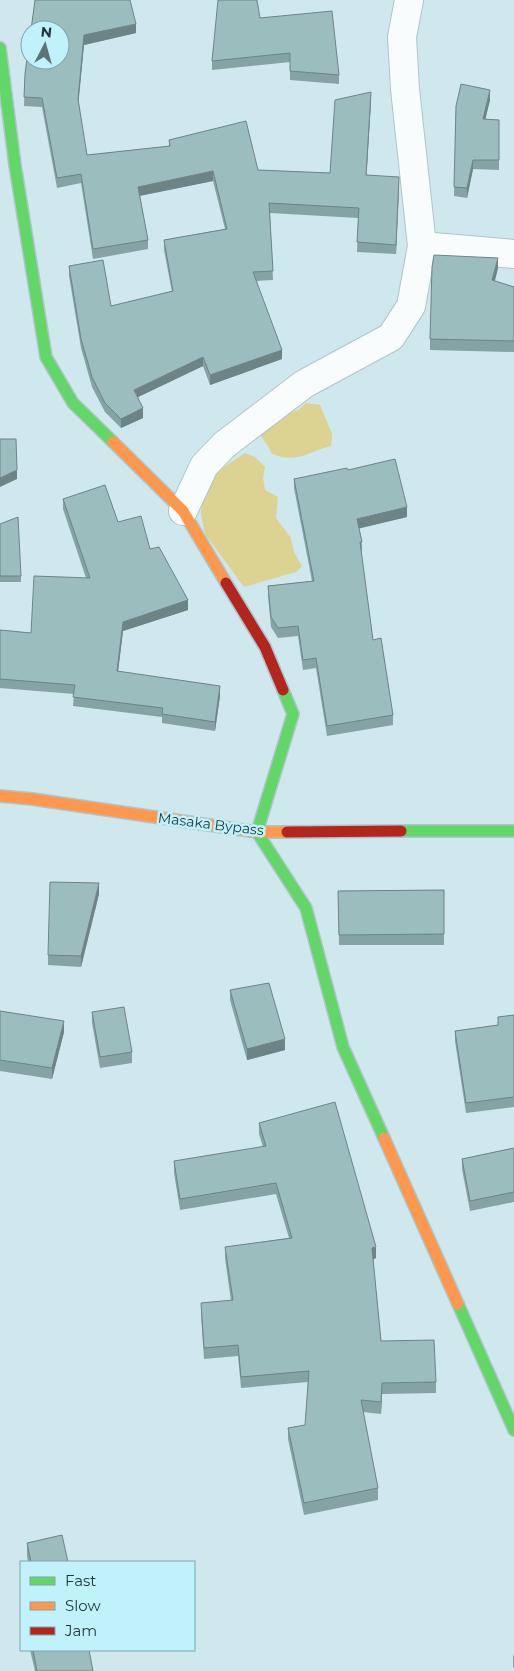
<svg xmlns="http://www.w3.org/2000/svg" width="514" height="1671" font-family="Montserrat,sans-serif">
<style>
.green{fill:#dcd291}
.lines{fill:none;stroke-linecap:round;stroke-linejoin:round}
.street-casing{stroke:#aec5ca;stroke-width:30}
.fast-casing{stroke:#aec5ca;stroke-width:14}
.slow-casing{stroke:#aec5ca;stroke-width:14}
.jam-casing{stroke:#aec5ca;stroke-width:14}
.street{stroke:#f8fcfc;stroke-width:28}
.fast{stroke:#63d668;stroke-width:11}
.slow{stroke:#ff974d;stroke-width:11}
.jam{stroke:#b3261e;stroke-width:11}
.wall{fill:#86a3a3}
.shaded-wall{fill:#6d8485}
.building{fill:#9cbdbe;stroke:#6d8485}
.labels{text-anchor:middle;stroke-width:5;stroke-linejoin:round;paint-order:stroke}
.street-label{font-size:14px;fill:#1e363b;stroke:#c1f1fa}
</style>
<rect width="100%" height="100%" fill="#cee8ed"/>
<g class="green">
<path d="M306,403L320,405L332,434L331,446C306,452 299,464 272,454C267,442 261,440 258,426L281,414L298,410Z"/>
<path d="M245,453L255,457L265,467L263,478L265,490L278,497L276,518L291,538L294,552L302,566L296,572L244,587L205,534L201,514L202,499L208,481L224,467Z"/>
</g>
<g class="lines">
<g class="street-casing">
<g id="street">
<path d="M422,246L514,254"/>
<path d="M183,511L204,466L224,445L304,384L391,337L411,306L422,246L405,89L402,37L409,0"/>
</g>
</g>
<g class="fast-casing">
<g id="fast">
<path d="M0,48L15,165L46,357L73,403L113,442"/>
<path d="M283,690L293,714L257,832L306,908L343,1047L384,1138"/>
<path d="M401,831H514"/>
<path d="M458,1304L514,1430"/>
</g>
</g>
<g class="slow-casing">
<g id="slow">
<path d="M113,442L183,511L226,583"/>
<path d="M0,796L32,799L257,832H287"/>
<path d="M384,1138L458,1304"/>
</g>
</g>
<g class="jam-casing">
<g id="jam">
<path d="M226,583L265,647L283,690"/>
<path d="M287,832L401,831"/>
</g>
</g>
<use href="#street" class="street"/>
<use href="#fast" class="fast"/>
<use href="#slow" class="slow"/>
<use href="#jam" class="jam"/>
</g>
<g class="wall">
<path d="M35,0L136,33L84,45L78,102L87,155L169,146V140L258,170L330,173L371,101L366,175L399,187L396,254L357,252L358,218L270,213L273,280L256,281L282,359L210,385L203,366L138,397L143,418L121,428L105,412L92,387L81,348L69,276V266L111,306L172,292L164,250V240L225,229L213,181L140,196L148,240V249L93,259L81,183L57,188L42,107L24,106L25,74Z"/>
<path d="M260,18L339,75V84L290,80V62L212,70V61Z"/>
<path d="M490,100L485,119L499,120V170L473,169L467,198L454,196L456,106Z"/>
<path d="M498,268L495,281L514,287V352L430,350V339Z"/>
<path d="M348,470L407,517L359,528L362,542V551L361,552L373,640L393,715V725L327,736L316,668L303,670L298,636L278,638L271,627L268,596V586L312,581L294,488V479Z"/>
<path d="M63,499L118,522L150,549L188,610L123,631L118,671L220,696L215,731L162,723V717L73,706L74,694L0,688V630L31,633L86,578L63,509Z"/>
<path d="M0,524L21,576V582H0Z"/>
<path d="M444,890V945H339L338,891Z"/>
<path d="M99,894L81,967L48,965V955Z"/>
<path d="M230,990L285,1050L247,1060L230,1000Z"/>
<path d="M0,1011L64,1032L52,1079L0,1071Z"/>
<path d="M92,1012L132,1052V1063L100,1068L92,1023Z"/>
<path d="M514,1015V1107L466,1113L455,1041V1031L498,1025Z"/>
<path d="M259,1123L376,1258L373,1259L381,1341L436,1382V1393L382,1394L381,1414L363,1412L378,1488V1500L304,1515L288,1439V1428L305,1425L308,1382L241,1388L238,1356L204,1359L201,1314V1303L231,1301L225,1258V1247L289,1238L276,1194L180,1210L174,1173V1161L263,1147L259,1134Z"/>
<path d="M514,1148V1202L470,1211L462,1169V1159Z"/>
<path d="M27,1543L68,1562H28L27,1556Z"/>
<path d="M30,1650H89L93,1671H35Z"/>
<path d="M514,1655V1668L513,1667V1656Z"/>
</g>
<g class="shaded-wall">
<path d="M136,24V33L84,45L78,108V99L84,35Z"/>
<path d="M490,90V100L483,129V119Z"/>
<path d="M371,92V101L366,185V175Z"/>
<path d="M473,160V169L467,198V188Z"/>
<path d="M213,171V181L138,196V187Z"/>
<path d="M399,177V187L396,254V245Z"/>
<path d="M498,258V268L492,291V280Z"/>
<path d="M282,350V359L210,385V375Z"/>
<path d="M203,357V366L134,399V390Z"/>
<path d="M143,408V418L121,428V419Z"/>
<path d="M17,470V479L0,487V478Z"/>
<path d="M407,507V517L357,529V519Z"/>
<path d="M188,600V610L123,631L117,680V671L123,622Z"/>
<path d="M220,686V696L215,731V722Z"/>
<path d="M99,883V894L81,967V956Z"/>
<path d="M64,1021V1032L52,1079V1068Z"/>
<path d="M285,1039V1050L247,1060V1049Z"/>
<path d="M376,1247V1258L372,1260V1248Z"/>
<path d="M382,1383V1394L381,1414V1402Z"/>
</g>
<g class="building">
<path d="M35,0H130L136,24L84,35L78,99L87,155L170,146L169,140L246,121L258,170L330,173L335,100L371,92L366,175L399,177L396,245L357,242L359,208L269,203L273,271L253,272L282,350L210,375L203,357L134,390L143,408L121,419L105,403L92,377L81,339L69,266L103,260L111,306L173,291L164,240L227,229L213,171L138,187L148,240L93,249L81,174L57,178L42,98L24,97L25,74L30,35V60H60V30H31Z"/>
<path d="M218,0H257L260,18L332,11L339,75L290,71V53L212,61Z"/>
<path d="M461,84L490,90L483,119L499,120V160H473L467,188L454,187L456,106Z"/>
<path d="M434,255L498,258L492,280L514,287V341L430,339L432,267Z"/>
<path d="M0,439H16L17,470L0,478Z"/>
<path d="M395,459L407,507L357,519L362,542H360L373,640L381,638L393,715L327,726L316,658L303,660L298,626L278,628L271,617L268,586L314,581L294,479L347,468L348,470Z"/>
<path d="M105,485L118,522L141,516L150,549L159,547L188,600L123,622L117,671L220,686L215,722L162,714L163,708L73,697L75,685L0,679V630L31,633L34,576L90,578L63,499Z"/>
<path d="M18,517L21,576H0V524Z"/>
<path d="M50,882L99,883L81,956L48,955Z"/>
<path d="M444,890V934L339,935L338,891Z"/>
<path d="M269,983L285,1039L247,1049L230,990Z"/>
<path d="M124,1007L132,1052L100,1057L92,1012Z"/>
<path d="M0,1011L64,1021L52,1068L0,1060Z"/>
<path d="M514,1015V1097L466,1103L455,1031L498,1025V1017Z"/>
<path d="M335,1102L376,1247L372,1248L381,1341L434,1340L436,1382L382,1383L381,1402L361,1400L378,1488L304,1503L288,1428L305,1425L309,1371L241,1377L238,1345L204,1348L201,1303L233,1300L225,1247L292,1238L276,1183L180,1199L174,1161L266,1146L259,1123Z"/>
<path d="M514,1148V1192L470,1201L462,1159Z"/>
<path d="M62,1535L68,1562H31L27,1543Z"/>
<path d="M33,1650H89L93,1671H37Z"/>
</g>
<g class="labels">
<g class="street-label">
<text transform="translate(211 824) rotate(7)" y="5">Masaka Bypass</text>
</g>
</g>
<rect x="20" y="1561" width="175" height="90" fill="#c1f1fa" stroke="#80a6ae"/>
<rect x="30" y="1577" width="25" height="8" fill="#63d668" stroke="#80a6ae"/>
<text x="65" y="1586" font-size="15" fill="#1e363b">Fast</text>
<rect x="30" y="1602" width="25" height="8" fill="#ff974d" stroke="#80a6ae"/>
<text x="65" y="1611" font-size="15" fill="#1e363b">Slow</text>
<rect x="30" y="1627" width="25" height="8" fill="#b3261e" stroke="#80a6ae"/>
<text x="65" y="1636" font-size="15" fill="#1e363b">Jam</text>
<g transform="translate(45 45) rotate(6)"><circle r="24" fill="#c1f1fa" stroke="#80a6ae"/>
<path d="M0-4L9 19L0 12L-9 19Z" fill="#5c7479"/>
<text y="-8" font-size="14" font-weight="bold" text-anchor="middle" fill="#1e363b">N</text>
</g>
</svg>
